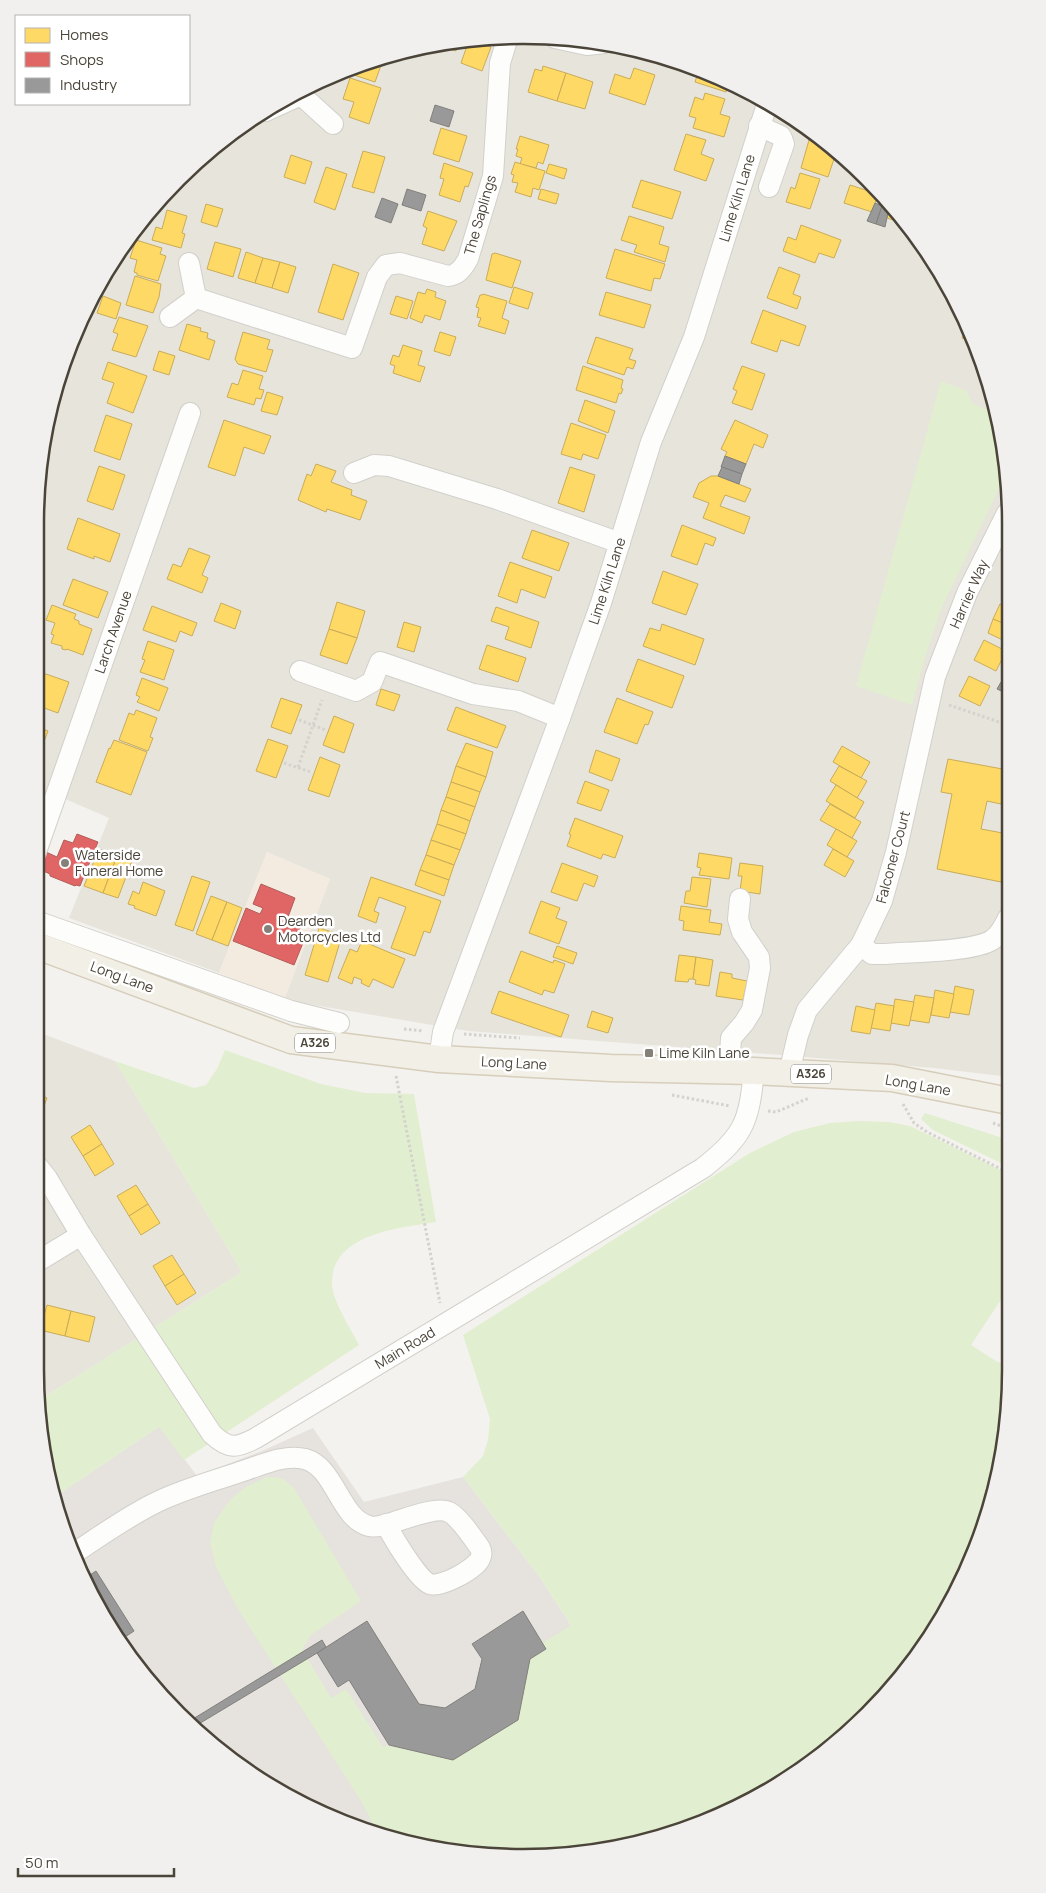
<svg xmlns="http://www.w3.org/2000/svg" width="1046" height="1893" font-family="Manrope,sans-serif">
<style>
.residential{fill:#e7e4dc}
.commercial{fill:#f3ebdf}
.industrial{fill:#e6e2de}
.green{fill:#e1eecf}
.parking{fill:#e6e3df}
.homes{fill:#ffd966;stroke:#c9ac58}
.shops{fill:#e06666;stroke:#b35c58}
.industry{fill:#999;stroke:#82807c}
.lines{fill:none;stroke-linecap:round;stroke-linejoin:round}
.minor-casing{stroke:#d2d0cb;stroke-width:22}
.major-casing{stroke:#d6cebb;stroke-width:29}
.path{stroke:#d3d2cc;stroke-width:3;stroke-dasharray:2.5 2.5;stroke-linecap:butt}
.minor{stroke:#fdfdfc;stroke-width:20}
.major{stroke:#f2efe6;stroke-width:26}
.poi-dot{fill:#868178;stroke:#fff;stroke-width:2}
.labels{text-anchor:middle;stroke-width:5;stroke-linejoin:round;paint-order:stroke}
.shield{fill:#fff;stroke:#817c74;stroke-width:1}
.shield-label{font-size:12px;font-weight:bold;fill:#4b4439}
.street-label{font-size:14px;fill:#4b4439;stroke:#fff}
.poi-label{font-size:14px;fill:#4b4439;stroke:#fff;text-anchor:start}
.rim{fill:none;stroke:#4b4439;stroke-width:2.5}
</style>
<rect width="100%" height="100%" fill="#f4f2ee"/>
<g class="residential">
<path d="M491,36L586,39L680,61L767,100L845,156L929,252L974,337L1007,460L1009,1077L934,1068L781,1055L468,1031L284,1000L330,879L267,852L219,973L69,918L109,818L54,794L36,843V491L52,396L100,279L156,201L226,136L307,85L396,52Z"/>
<path d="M35,1031L115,1061L242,1272L38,1401L35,1370Z"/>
</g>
<path class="commercial" d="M267,852L330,879L284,1000L219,973Z"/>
<path class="industrial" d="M160,1426L197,1476L264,1450L313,1428L364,1502L463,1477L541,1579L603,1675L361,1829L336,1821L252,1776L201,1737L136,1667L100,1614L61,1527L53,1498Z"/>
<g class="green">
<path d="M941,381L967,391L972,403L995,414L1007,460V472L942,607L926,654L912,705L856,686Z"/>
<path d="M225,1050L321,1084L365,1093L414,1094L436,1222C400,1228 333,1233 332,1282C331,1299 351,1329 359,1345L184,1460L159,1427L53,1498L44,1465L38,1401L242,1272L115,1061L194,1088L206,1085L217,1069Z"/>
<path d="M925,1113L1009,1140V1167L933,1130L921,1119Z"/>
<path d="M859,1121L889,1122L910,1126L1009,1174L1010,1286L971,1345L996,1361L1010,1367V1402L994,1497L946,1614L910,1667L845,1737L794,1776L710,1821L649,1841L555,1857H491L397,1841L361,1829L372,1822L361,1801L238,1609L216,1567L210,1543L214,1523L229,1501L247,1486L267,1477L282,1478L294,1488L361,1601L311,1635L302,1649L331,1698L346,1689L383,1747L389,1745L454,1760L517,1720L527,1653L571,1625L541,1579L463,1477L483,1456L488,1440L490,1419L463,1335L750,1153L794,1132L830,1123Z"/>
</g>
<path class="parking" d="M459,1485L528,1568L442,1618L427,1597L409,1607L365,1539L381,1526L375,1506Z"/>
<g class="homes">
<path d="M477,38L485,41L484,45L491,47L482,71L461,63L469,40Z"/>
<path d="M459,41L456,51L438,45Z"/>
<path d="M384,57L375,82L354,75L357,67Z"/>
<path d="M543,66L566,73L557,101L528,92L535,69L542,71Z"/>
<path d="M634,68L655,75L645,105L609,93L615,74L630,79Z"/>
<path d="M699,70L729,83L726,92L695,82Z"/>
<path d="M566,73L593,82L585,109L557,101Z"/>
<path d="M350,78L381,88L369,124L349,117L354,102L343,99Z"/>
<path d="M705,93L725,99L720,114L730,117L724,137L693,128L696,118L689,116L695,97L703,100Z"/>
<path d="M441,128L467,136L459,162L433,154Z"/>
<path d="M686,134L706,140L701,154L714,159L706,181L674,170Z"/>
<path d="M520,136L549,145L543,164L538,162L536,168L520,164L522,158L516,156L518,149H516Z"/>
<path d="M809,140L827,145L826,150L836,153L828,177L801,168Z"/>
<path d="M363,151L385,157L374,193L352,187Z"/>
<path d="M291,155L312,162L305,184L284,177Z"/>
<path d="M515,162L545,171L539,190L533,188L531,197L515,192L518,183L512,182L514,175L511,174Z"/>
<path d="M444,163L473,173L468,187L465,186L460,202L439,195L444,179L440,178Z"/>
<path d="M549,164L567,169L564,179L546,173Z"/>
<path d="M326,167L347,174L335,210L314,202Z"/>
<path d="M800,173L820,179L810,209L786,202L791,187L795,189Z"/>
<path d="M641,180L681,192L672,219L632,207Z"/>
<path d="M850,185L878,194L872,212L844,203Z"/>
<path d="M541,189L559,194L556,204L538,199Z"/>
<path d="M206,204L223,209L217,227L201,222Z"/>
<path d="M890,207L903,223L887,218Z"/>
<path d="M167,210L187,216L182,233L185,234L181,248L152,240L156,227L162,229Z"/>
<path d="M428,211L457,221L444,251L422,244L427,228L423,226Z"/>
<path d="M629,216L664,227L659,244L669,247L665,262L634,252L637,245L621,240Z"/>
<path d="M801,225L841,240L834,258L819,253L815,263L783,251L788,237L796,240Z"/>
<path d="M136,240L162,248L160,254L166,256L158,281L137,275V273L134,272L137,260L130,258Z"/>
<path d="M215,242L241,249L233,277L207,269Z"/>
<path d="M615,249L665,264L660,279L654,278L651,291L606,278Z"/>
<path d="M246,252L263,258L255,283L238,278Z"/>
<path d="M495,253L521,261L512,288L486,280L492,254Z"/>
<path d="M263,258L280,262L272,288L255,283Z"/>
<path d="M280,262L296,267L288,293L272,288Z"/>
<path d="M333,264L359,273L343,320L318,312Z"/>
<path d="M779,267L800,275L793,294L801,297L797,309L767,298Z"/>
<path d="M135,276L161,284L159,297L153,313L126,305Z"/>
<path d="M514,287L533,293L528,309L509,303Z"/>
<path d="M427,289L436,292L435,297L446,301L440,320L425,315L422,323L410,318L418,292L425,294Z"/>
<path d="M606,292L651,305L644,328L599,315Z"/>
<path d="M483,294L507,301L502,318L509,321L505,334L478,326L481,318L477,317L479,308L476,307L480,295H482Z"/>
<path d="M103,296L121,303L116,319L97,313Z"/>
<path d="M396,296L413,301L407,319L390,314Z"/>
<path d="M763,310L806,326L799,346L781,340L777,352L751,343Z"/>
<path d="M119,317L148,326L136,357L112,350L118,334L113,332Z"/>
<path d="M187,324L201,328L200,331L208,333L207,338L215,341L209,360L179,350Z"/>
<path d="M968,325L974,337L976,344L962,338Z"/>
<path d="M243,332L270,340L267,349L273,350L266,372L238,364L235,359Z"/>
<path d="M440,332L456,337L450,356L434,351Z"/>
<path d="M596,337L633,349L629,359L636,361L633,369L627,367L624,375L587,363Z"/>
<path d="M403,345L422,351L418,365L425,367L420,382L393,373L395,366L390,364L393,355L399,357Z"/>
<path d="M159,351L175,356L169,375L153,370Z"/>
<path d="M108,362L147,376L133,413L107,403L114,383L102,379Z"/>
<path d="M583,366L623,380L621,388L623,389L621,394L619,393L616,403L576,390Z"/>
<path d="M742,366L765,374L752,410L732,403L737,391L733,389Z"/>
<path d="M243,370L263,376L259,389L264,390L261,399L256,398L254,405L227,397L232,383L238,385Z"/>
<path d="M267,392L283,397L277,415L261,411Z"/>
<path d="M585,400L615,411L608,433L578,421Z"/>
<path d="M106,415L132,424L120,460L94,451Z"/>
<path d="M224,420L271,436L264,454L244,447L235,476L208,467Z"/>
<path d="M735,420L768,435L763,448L754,444L746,464L725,456L727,452L721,449Z"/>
<path d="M571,423L606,435L598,459L583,454L581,460L561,454Z"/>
<path d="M316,464L336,471L331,482L352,490L351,495L367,501L360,520L327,509L326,512L298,500L307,474L311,476Z"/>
<path d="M99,466L125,475L113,510L87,501Z"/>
<path d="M570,467L595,475L584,512L558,503Z"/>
<path d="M711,476H718L751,489L745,502L725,495L720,506L750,517L744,534L703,518L709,503L693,497L699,483Z"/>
<path d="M78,518L120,534L110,562L94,556V559L67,549Z"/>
<path d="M682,525L716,538L713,546L705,543L697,565L671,556Z"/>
<path d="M532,530L569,543L559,571L522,558Z"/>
<path d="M189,548L210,556L202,575L208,578L202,593L167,579L173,564L181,567Z"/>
<path d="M510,562L552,577L545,598L521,589L517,603L498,596Z"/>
<path d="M663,571L698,584L686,615L652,603Z"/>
<path d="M73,579L108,592L98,618L63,605Z"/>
<path d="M337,602L365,611L357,638L329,629Z"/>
<path d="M221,603L241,611L235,629L214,621Z"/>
<path d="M1000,604L1007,607V625L993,619Z"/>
<path d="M52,605L76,614L74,619L79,621V624L92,629L83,655L67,649L66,650L62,649V646L51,643L54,635L51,634L55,623L46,620Z"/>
<path d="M152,606L197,623L192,636L180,631L176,642L143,630Z"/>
<path d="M496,607L539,622L531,648L505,639L509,627L491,621Z"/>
<path d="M993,619L1007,625V642L988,633Z"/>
<path d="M404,622L421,627L414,652L397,647Z"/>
<path d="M662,624L704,639L695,665L643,646L650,628L660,631Z"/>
<path d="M329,629L357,638L347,664L320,655Z"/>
<path d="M984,640L1006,651L996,671L974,660Z"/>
<path d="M148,641L174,650L164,680L140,672L145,660L142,659Z"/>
<path d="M487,645L526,658L518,682L479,669Z"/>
<path d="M638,659L684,676L672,708L626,691Z"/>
<path d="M43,673L69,682L58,713L36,705V692Z"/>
<path d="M969,676L990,686L980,706L959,696Z"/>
<path d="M142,678L168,688L159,711L137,702L140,697L136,695Z"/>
<path d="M381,689L400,695L394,711L376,705Z"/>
<path d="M281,698L302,705L291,734L271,727Z"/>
<path d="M617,698L653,712L648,725L645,724L637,744L604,732Z"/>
<path d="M456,707L506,726L497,748L447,730Z"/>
<path d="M136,710L157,718L150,737L153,738L148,751L119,740L129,713L134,715Z"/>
<path d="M334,716L354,724L344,753L323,745Z"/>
<path d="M36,726L48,731L36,763Z"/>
<path d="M268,739L288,746L276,778L256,771Z"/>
<path d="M114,740L147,752L131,795L96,782L109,748L110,749Z"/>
<path d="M466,743L493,752L486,777L456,766Z"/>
<path d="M842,746L870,762L861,778L833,762Z"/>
<path d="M596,750L620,759L612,781L589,772Z"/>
<path d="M320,757L340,765L329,797L308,790Z"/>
<path d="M948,759L1008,770V793L1004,792L1001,804L987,801L981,829L1008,834V847L1001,882L937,869L952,794L941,792Z"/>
<path d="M456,766L486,777L480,792L451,782Z"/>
<path d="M839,766L867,781L857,798L830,781Z"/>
<path d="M585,781L609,790L601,811L577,803Z"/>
<path d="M451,782L480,792L475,807L446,797Z"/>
<path d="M836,785L864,802L855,818L826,801Z"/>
<path d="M446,797L475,807L470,821L441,810Z"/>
<path d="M830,804L861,822L852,838L820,820Z"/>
<path d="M441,810L470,821L466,834L437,824Z"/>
<path d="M575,818L623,836L615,858L603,854L601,859L567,846L571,835L569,834Z"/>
<path d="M437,824L466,834L460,850L431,840Z"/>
<path d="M836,829L857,841L847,857L827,845Z"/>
<path d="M431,840L460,850L454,865L426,855Z"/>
<path d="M99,849L117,856L103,893L84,886Z"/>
<path d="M833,849L854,861L845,877L824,865Z"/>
<path d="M699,853L732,858L729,879L699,875L701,868L697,867Z"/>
<path d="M426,855L454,865L449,880L420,870Z"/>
<path d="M117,856L132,861L118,898L103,893Z"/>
<path d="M562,863L598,876L594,887L584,883L577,901L551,892Z"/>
<path d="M740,863L763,866L760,894L740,891L742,876H738Z"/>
<path d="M420,870L449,880L444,896L415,885Z"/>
<path d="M192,876L210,882L193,931L175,925Z"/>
<path d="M371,877L441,901L430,933L424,931L415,956L391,948L406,907L379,897L374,911L379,913L376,923L358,916Z"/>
<path d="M692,877L711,879L707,907L684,903L686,891H690Z"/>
<path d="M143,882L165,891L156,916L134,908L135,906L128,904L133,891L139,894Z"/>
<path d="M211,896L227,902L212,940L196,934Z"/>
<path d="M541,901L560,908L556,918L567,922L559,944L529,933Z"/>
<path d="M227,902L242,908L228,946L212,940Z"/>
<path d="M681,906L711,910L709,922L722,924L720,935L683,930L684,921L679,920Z"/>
<path d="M319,928L342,935L328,982L305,975Z"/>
<path d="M362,941L405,959L393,988L373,979L369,987L361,983L362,980L354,977L352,984L338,978L350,949L357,952Z"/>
<path d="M557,946L577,953L573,964L553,957Z"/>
<path d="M521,951L553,963L554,960L565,964L554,993L544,990L542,995L509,982Z"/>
<path d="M679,955L696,957L693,979H689L688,982L675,981Z"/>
<path d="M696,957L713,960L709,986L695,984L696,980L693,979Z"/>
<path d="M720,972L732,974V978L747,981L743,1000L716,996Z"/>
<path d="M955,986L974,990L969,1015L950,1012Z"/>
<path d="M935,990L954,994L949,1018L931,1015Z"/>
<path d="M499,991L569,1015L561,1037L491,1013Z"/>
<path d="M915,995L934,998L929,1023L910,1020Z"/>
<path d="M895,999L914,1002L909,1026L891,1023Z"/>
<path d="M876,1003L894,1006L890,1031L871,1028Z"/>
<path d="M856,1006L875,1010L870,1034L851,1031Z"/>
<path d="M592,1011L613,1018L608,1033L587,1027Z"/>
<path d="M35,1093L47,1098L39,1119L35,1117Z"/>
<path d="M90,1125L102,1144L83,1156L71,1137Z"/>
<path d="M102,1144L114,1164L95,1176L83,1156Z"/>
<path d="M136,1185L148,1204L129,1216L117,1196Z"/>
<path d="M148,1204L160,1223L141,1235L129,1216Z"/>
<path d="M172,1255L184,1274L165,1286L153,1266Z"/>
<path d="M184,1274L196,1293L177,1305L165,1286Z"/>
<path d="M47,1305L71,1311L65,1336L40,1330Z"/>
<path d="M71,1311L95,1317L89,1342L65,1336Z"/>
</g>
<g class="shops">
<path d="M77,834L98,842L80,886L76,885L75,886L50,876V874L39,869L46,852L57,857L64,840L73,843Z"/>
<path d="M261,884L295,898L288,917L302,923L297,935L305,938L294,965L233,941L246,908L260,914L263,908L253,904Z"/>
</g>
<g class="industry">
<path d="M435,105L454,111L449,127L430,121Z"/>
<path d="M407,189L426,195L421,211L402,205Z"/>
<path d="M382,198L398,204L391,223L375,217Z"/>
<path d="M875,203L882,206L876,224L867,221Z"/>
<path d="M882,206L889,208L885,227L876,224Z"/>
<path d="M725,456L746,464L742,474L721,467Z"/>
<path d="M722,467L742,474L739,484L718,476Z"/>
<path d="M1001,682L1008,685V694L997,689Z"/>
<path d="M96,1571L134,1631L119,1641L100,1614L84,1579Z"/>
<path d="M523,1611L546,1649L530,1659L518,1720L453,1760L389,1745L349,1680L338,1687L317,1653L367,1621L419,1704L445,1708L475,1689L482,1659L472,1644Z"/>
<path d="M322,1640L326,1647L317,1653L192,1728L188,1722Z"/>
</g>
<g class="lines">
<g class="minor-casing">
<g id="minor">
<path d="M555,38L587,45L604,43"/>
<path d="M301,95L333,124"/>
<path d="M266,111L301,95L305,87"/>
<path d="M759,126L781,136L784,144L769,187"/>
<path d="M189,263L196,298"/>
<path d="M196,298L352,348L377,277L386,265L400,263L448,276C458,275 463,268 468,259L493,176L500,63L508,37"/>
<path d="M170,317L196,298"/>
<path d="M354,473L374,465L389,466L497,499L620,543"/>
<path d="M300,671L356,691L372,682L380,662L473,694L518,701L560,718"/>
<path d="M36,852L190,413"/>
<path d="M36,921L291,1011L339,1023"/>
<path d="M861,945L872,954H885C909,952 974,952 992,940C1000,935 1004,926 1008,918"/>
<path d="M439,1059L443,1032L560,718L601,603L651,442L694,337L768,101"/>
<path d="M729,1071L731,1038L744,1023L752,1010L760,968L759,957L742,932L738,919L740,899"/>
<path d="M789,1073L798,1035L807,1010L861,945L882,901L896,852L935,677L967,593L1007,513"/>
<path d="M35,1163L47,1178L81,1235L212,1434C229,1450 237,1448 256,1438L703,1168C744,1136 749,1122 754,1071"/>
<path d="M35,1263L81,1235"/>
<path d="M73,1554C100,1536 128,1516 157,1502C186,1488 217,1480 246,1470C264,1464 286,1454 305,1459C335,1467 340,1519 369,1526C376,1528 385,1525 391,1523C405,1519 437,1506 449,1512C459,1517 473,1538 480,1548C482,1552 482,1555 480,1559C475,1569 441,1588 430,1584C418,1580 392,1536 386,1524"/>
</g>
</g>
<g class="major-casing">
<path id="major" d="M35,945L291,1040L439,1059L611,1068L754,1071L892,1078L1009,1101"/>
</g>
<g class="path">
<path d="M949,705L1008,725"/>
<path d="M299,720L326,730"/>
<path d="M284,763L311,772"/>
<path d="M298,767L322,700"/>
<path d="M404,1029L423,1031"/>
<path d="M464,1034L520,1038"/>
<path d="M396,1076L440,1303"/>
<path d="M672,1095L730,1106"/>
<path d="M903,1104L914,1123L927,1132L1009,1173"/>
<path d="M768,1111L776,1112L809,1098"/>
<path d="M993,1123L1009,1129"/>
</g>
<use href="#minor" class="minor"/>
<use href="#major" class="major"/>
</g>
<g class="poi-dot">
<circle cx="65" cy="863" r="5"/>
<circle cx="268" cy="929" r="5"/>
<rect x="644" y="1048" width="10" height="10" rx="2.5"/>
</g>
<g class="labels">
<g class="shield">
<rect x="295" y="1033.5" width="40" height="19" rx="4"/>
<rect x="791" y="1064.5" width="40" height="19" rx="4"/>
</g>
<g class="shield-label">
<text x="315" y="1047">A326</text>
<text x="811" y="1078">A326</text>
</g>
<g class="street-label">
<text transform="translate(737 198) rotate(-73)" y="5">Lime Kiln Lane</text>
<text transform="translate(480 215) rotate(-74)" y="5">The Saplings</text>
<text transform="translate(607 581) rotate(-72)" y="5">Lime Kiln Lane</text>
<text transform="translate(969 594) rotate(-66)" y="5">Harrier Way</text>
<text transform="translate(113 632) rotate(-71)" y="5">Larch Avenue</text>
<text transform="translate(893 857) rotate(-75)" y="5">Falconer Court</text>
<text transform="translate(122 977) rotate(20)" y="5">Long Lane</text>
<text transform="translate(514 1063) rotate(3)" y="5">Long Lane</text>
<text transform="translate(918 1085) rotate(10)" y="5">Long Lane</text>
<text transform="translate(405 1348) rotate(-31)" y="5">Main Road</text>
</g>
<g class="poi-label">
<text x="75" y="860">Waterside<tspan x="75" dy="16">Funeral Home</tspan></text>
<text x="278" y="926">Dearden<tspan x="278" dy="16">Motorcycles Ltd</tspan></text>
<text x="659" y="1058">Lime Kiln Lane</text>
</g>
</g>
<path d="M0 0H1046V1893H0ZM523 44H523A479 479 0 0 1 1002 523V1370A479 479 0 0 1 523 1849H523A479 479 0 0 1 44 1370V523A479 479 0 0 1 523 44Z" fill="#f1f0ef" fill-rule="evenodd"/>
<path class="rim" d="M523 44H523A479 479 0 0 1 1002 523V1370A479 479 0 0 1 523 1849H523A479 479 0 0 1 44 1370V523A479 479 0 0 1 523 44Z"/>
<rect x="15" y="15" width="175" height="90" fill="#ffffff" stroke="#b7b4b0"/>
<rect x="25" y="28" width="25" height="15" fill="#ffd966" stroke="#b7b4b0"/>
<text x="60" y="40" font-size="15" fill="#4b4439">Homes</text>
<rect x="25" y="52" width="25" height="15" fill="#e06666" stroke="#b7b4b0"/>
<text x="60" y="65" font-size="15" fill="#4b4439">Shops</text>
<rect x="25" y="78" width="25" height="15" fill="#999999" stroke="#b7b4b0"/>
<text x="60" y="90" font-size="15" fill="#4b4439">Industry</text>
<path d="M18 1868v8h156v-8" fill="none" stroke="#4b4439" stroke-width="2.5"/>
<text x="25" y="1868" font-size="15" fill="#4b4439" stroke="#ffffff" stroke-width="4" paint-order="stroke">50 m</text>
</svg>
